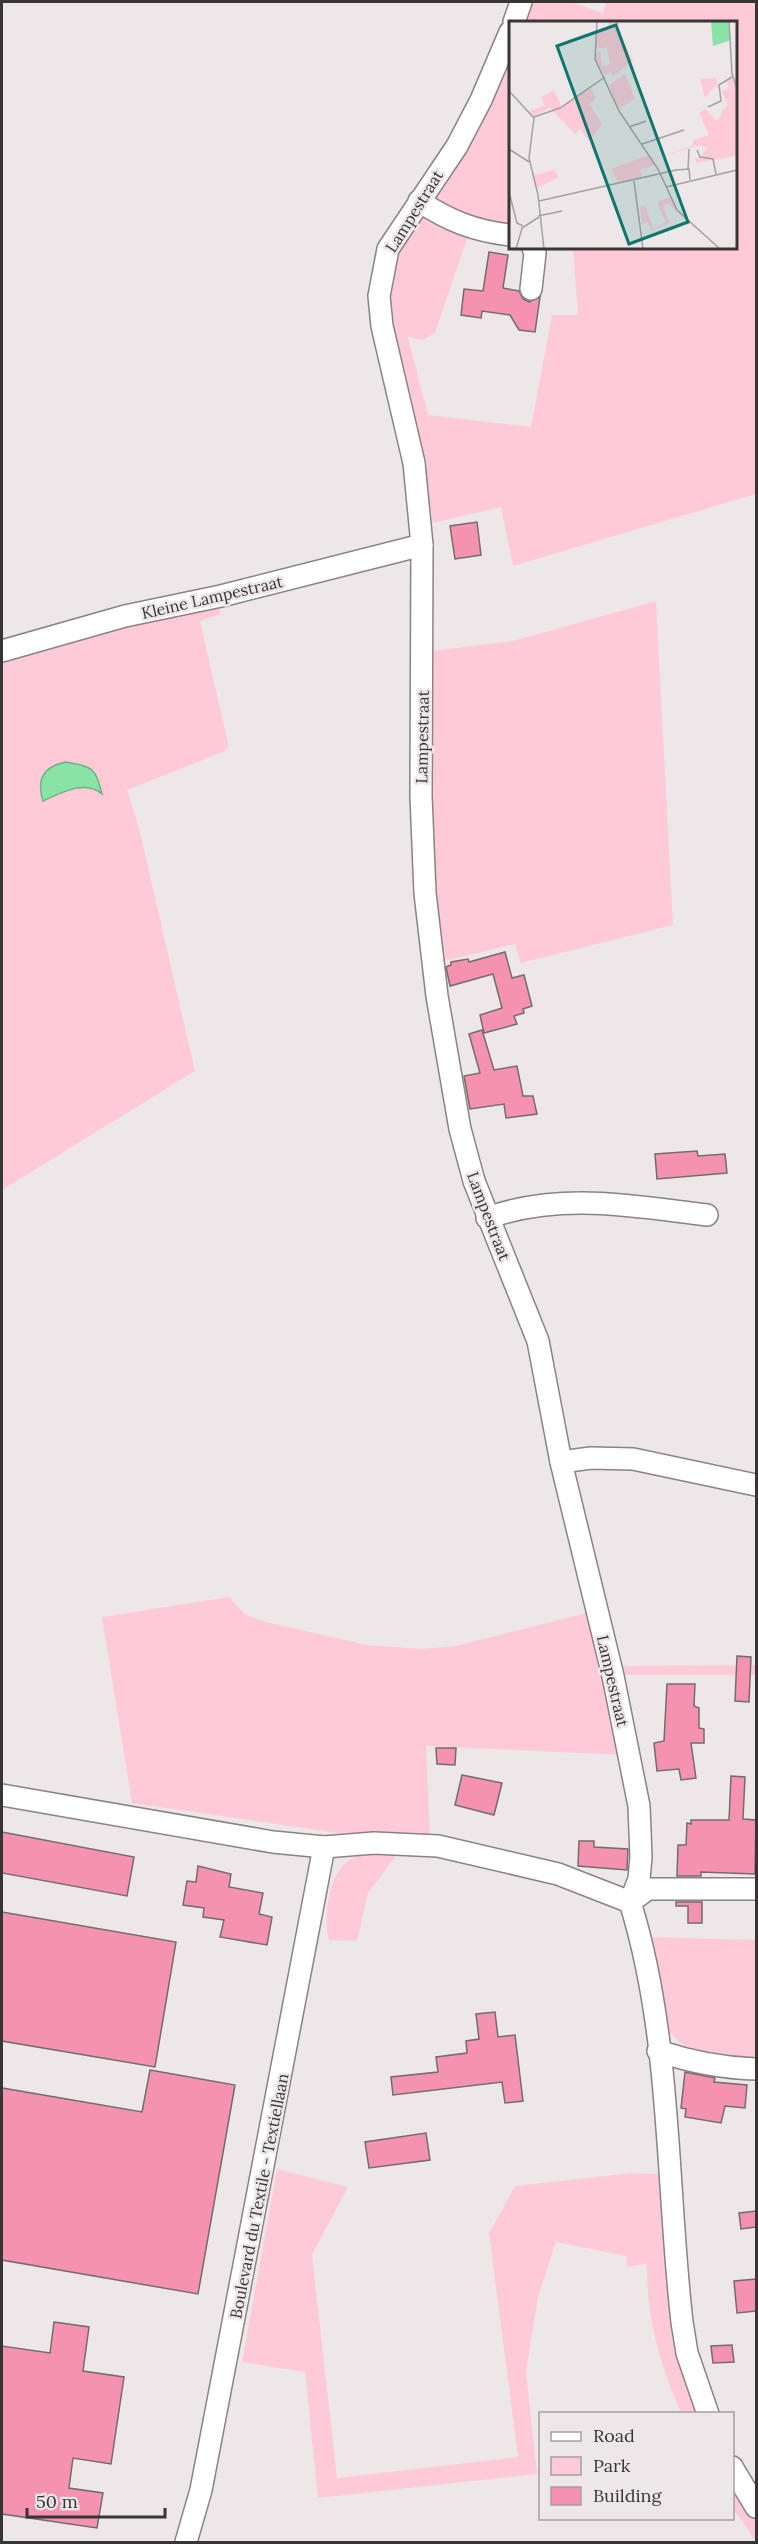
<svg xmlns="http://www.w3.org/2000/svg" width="758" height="2544" font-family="Lora,serif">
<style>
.green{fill:#fecad8;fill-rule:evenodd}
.water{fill:#88e4a6;stroke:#70b084;stroke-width:1.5}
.building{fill:#f592b1;stroke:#726c6e;stroke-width:1.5}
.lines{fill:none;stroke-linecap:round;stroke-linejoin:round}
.minor-casing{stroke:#898385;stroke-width:24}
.minor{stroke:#fff;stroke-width:21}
.labels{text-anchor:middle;stroke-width:5;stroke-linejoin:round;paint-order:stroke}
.street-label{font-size:16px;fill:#383536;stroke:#ede7e9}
.inset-road{fill:none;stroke:#a5a0a1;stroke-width:1.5}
.view{fill:#0f766e;fill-opacity:0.15;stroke:#0f766e;stroke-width:3}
.inset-edge{fill:none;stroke:#383536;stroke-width:3}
</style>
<rect width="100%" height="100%" fill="#ede7e9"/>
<g class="green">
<path d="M529,2H572L603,13L606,2H756V494L513,566L501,507L433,523L424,466L396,344L388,294L398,244L423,215L468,236L435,333L423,340L408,337L428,415L531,427L552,315H578L573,248H736V22H521Z"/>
<path d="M510,54V227C481,221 455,216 433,194Z"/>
<path d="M656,601L673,925L521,963L515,944L440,962C421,861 430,754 432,651L513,641Z"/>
<path d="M217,602L221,614L200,621L229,747L223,752L127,790L139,828L195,1071L2,1190V656ZM80,765C97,770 98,777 101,793C84,779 60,793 43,801Z"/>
<path d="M229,1597L245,1614L262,1621L367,1645L422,1649L455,1646L590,1612L622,1755L426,1746L430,1834L338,1833L132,1803L102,1617Z"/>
<path d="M756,1665V1675H621L619,1666Z"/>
<path d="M374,1852L397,1855L368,1893L357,1941L329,1940C323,1918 328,1871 351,1859C358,1856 366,1854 374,1852Z"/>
<path d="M650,1937L756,1940V2059C721,2056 689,2061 667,2028Z"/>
<path d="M277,2169L348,2187L312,2255L337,2478L518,2457L489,2233L515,2186L632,2173L659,2174L668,2240L705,2413H681C660,2364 646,2318 647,2264L627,2267L626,2256L556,2242L538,2297L526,2371L537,2474L318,2498L305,2372L242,2362Z"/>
<path d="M732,2476L756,2516V2542L733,2508Z"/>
</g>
<path class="water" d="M66,762C93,767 95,767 102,794C85,779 61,793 43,801C36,779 44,766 66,762Z"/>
<g class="building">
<path d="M489,252L508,255L503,288L519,291L523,299L529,302L540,297L535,332L519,330L510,315L482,311L481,318L461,315L464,289L483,291Z"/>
<path d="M477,522L481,555L455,559L450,526Z"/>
<path d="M505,952L512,978L524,975L532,1006L523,1009L524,1013L514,1016L517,1024L484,1033L480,1015L502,1008L493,974L450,986L446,967L451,965V962L468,959L469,962Z"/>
<path d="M482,1030L494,1070L517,1066L523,1096H533L537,1114L506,1118L504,1104L470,1109L464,1076L480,1073L469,1034Z"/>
<path d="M697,1151L698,1156L725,1154L727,1173L657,1179L655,1154Z"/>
<path d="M737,1656L751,1657L749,1702L735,1701Z"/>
<path d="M667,1684H695L694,1706L699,1708V1728L704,1729V1743H691L696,1778L681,1780L679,1769L657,1771L654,1743L664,1741Z"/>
<path d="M436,1748H456L455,1765L437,1764Z"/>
<path d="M462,1775L502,1783L494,1815L455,1805Z"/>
<path d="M731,1776L745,1777L743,1819L756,1820L755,1874L701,1872V1876H677L678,1845H686L687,1823L691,1824V1820H729Z"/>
<path d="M2,1832L134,1857L127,1896L2,1873Z"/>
<path d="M579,1841H594V1847L628,1849L627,1870L578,1866Z"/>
<path d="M198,1866L231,1874L229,1887L263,1893L259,1914L272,1917L267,1945L220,1937L224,1920L203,1917L204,1908L183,1905L187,1881L196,1882Z"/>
<path d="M676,1902H702V1923H688V1906H676Z"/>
<path d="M2,1912L176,1942L155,2067L2,2041Z"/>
<path d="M495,2012L498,2037L515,2035L523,2101L505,2103L502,2082L393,2095L391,2077L438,2072L436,2057L467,2053L466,2041L479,2039L476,2014Z"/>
<path d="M150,2070L235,2085L198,2294L2,2260V2088L142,2112Z"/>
<path d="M685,2072L715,2078L714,2082L747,2085L745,2108L725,2106L721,2123L685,2117L686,2109L681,2108Z"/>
<path d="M426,2133L430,2160L369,2168L365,2142Z"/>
<path d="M756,2211V2227L741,2229L739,2213Z"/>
<path d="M756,2279V2311L737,2313L734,2281Z"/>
<path d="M54,2322L89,2327L83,2371L124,2377L111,2464L73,2458L69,2488L103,2493L97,2528L2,2514V2346L50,2353Z"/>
<path d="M732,2345L734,2362L713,2363L711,2346Z"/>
</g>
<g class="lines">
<g class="minor-casing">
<g id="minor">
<path d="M514,22L521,2"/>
<path d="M510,32L481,100L457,146L388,249L379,296L382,326L414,463L422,545L421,796L425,893L437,996L460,1129L474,1181L538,1341L561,1462L613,1676L639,1806L641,1857L639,1879L630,1902"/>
<path d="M419,201C449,221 475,231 510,235"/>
<path d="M531,289L535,253L533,248"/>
<path d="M2,651L125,616L221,596L422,545"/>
<path d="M487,1218C561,1192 632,1206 707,1215"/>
<path d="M561,1462L591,1458L633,1459L756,1485"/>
<path d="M2,1795L273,1842L324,1847L374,1843L438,1846L558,1874L630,1902C672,2037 666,2183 682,2322L687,2353L708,2414"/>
<path d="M630,1902L648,1889H756"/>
<path d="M658,2051C691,2062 722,2068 756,2069"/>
<path d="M732,2467L756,2507"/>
<path d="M186,2542L201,2490L324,1847"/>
</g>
</g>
<use href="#minor" class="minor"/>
</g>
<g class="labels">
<g class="street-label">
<text transform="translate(414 211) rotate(-58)" y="6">Lampestraat</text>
<text transform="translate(212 597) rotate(-13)" y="6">Kleine Lampestraat</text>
<text transform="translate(422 737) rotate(-89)" y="6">Lampestraat</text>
<text transform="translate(489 1216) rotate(69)" y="6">Lampestraat</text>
<text transform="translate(613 1681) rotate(77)" y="6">Lampestraat</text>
<text transform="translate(259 2196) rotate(-79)" y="6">Boulevard du Textile - Textiellaan</text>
</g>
</g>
<g transform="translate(509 21)">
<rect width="228" height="228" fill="#ede7e9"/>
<path d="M99,0H114L108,5L124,40L104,55L101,51L96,54L88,41L86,33L91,30L93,45L101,43L98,26L87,28L89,9L99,6ZM116,53L126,78L109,88L100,64ZM207,57L210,71L207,64L196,77L191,58ZM223,57L228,69V135L187,142L186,137H191L198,127L191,124L144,138L183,125L184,119L200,114L190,92L196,88L207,99L211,97L213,89L219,85L213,70L220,67L218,60ZM82,67L87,77L80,83L93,103L80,120L71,108L66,113L41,87L25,95L20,90L36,84L32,76L45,69L52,85ZM139,134L146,144L131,149L133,156L109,162L102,148ZM45,148L50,156L28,167L24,155ZM161,176L167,189L187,209L160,183L154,184L160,202L143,210L139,201L133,202L131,186L137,185L144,208L157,201L149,185L150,180Z" fill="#fecad8"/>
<path d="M202,0H219L222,19L204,25Z" fill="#88e4a6"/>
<path class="inset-road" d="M88,0L86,38L110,90L149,148L168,189L211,228M220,0L223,53L228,67M0,70L25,97L20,137L29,174L35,228M199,86L212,80L210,64L223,56M25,96L51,87L96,56M120,106L137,100M133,123L175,109M0,128L20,141M188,129L191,136L204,138L207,153M179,148L180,128M125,160L134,228M157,166L228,149M0,171L8,202L14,205M30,180L167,149L180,148L181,159M29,195L53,190M7,228L13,207L30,196"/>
<path class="view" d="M107,4L179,201L120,223L48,25Z"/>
<rect width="228" height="228" class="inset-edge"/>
</g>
<rect width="758" height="2544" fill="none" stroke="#383536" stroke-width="6"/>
<rect x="539" y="2412" width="195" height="108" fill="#ede7e9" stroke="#a5a0a1" stroke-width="1.5"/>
<rect x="551" y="2432" width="30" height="9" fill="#ffffff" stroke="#a5a0a1" stroke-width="1.5"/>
<text x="593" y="2442" font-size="18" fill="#383536">Road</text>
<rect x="551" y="2457" width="30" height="18" fill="#fecad8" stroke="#a5a0a1" stroke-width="1.5"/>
<text x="593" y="2472" font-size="18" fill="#383536">Park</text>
<rect x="551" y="2487" width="30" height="18" fill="#f592b1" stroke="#a5a0a1" stroke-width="1.5"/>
<text x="593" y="2502" font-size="18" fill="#383536">Building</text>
<path d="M27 2508v9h138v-9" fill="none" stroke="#383536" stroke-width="3"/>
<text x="36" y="2508" font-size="18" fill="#383536" stroke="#ede7e9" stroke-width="4.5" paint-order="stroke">50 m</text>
</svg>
